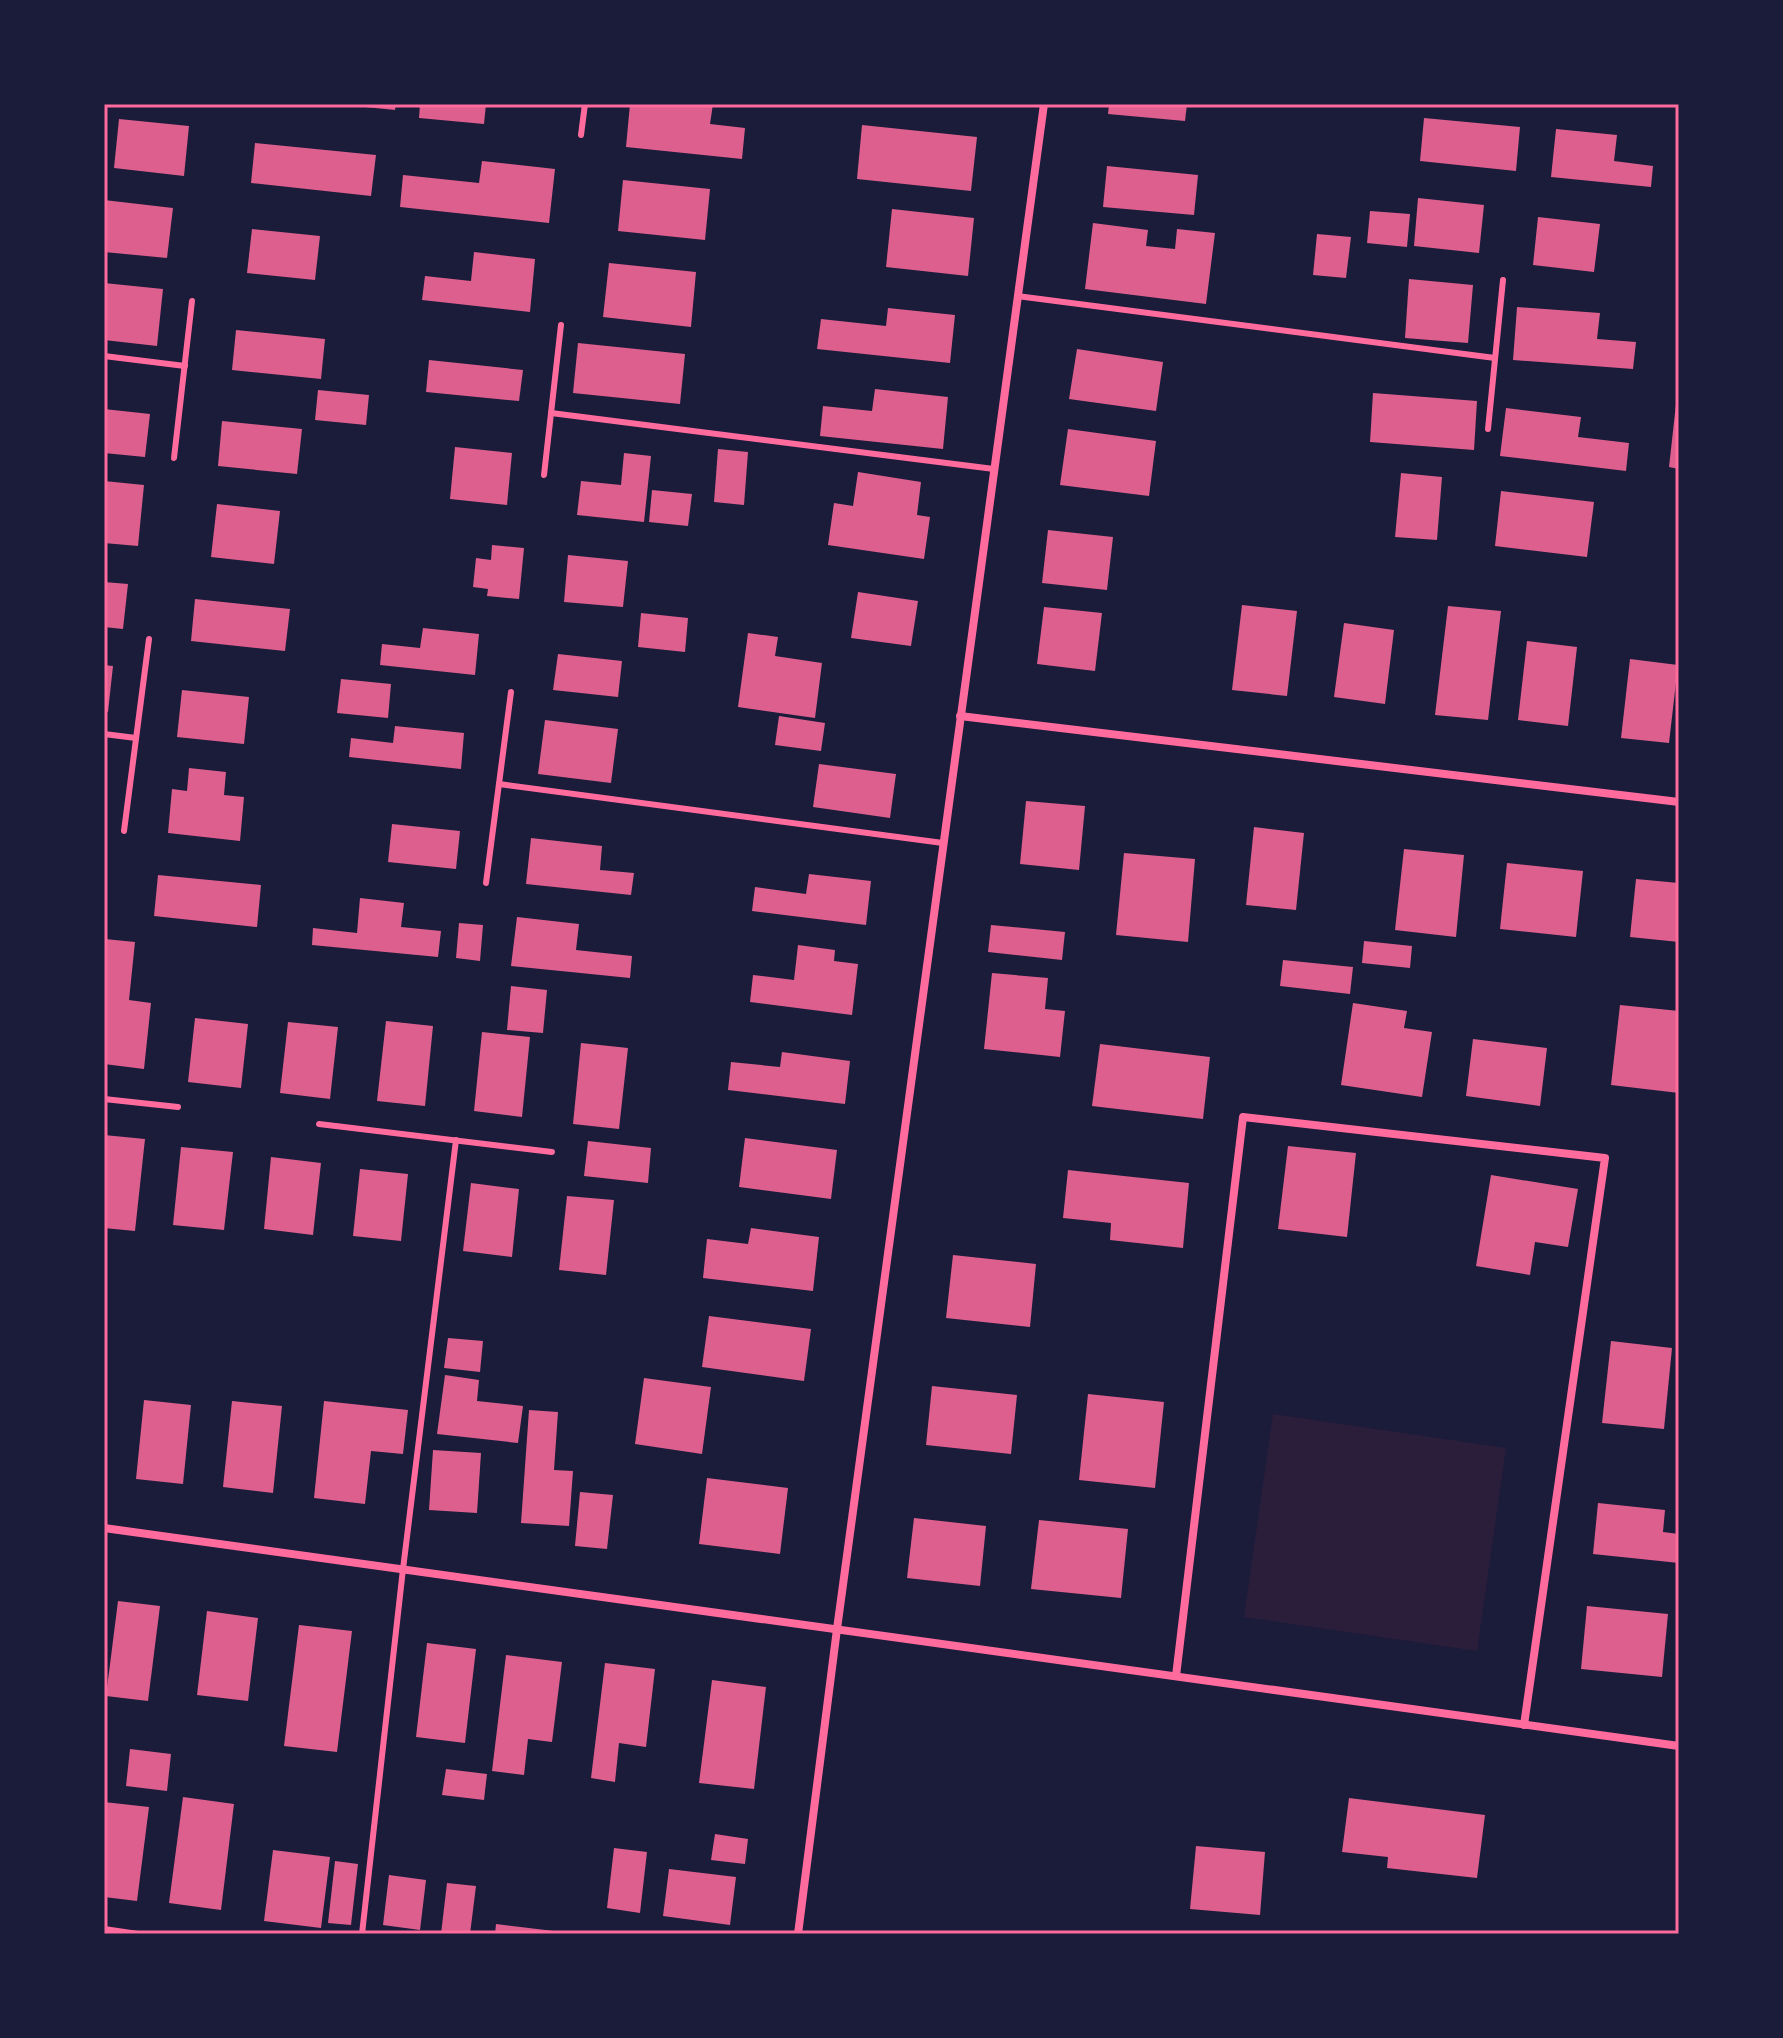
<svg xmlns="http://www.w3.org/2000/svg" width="1783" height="2038" font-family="'Nunito Sans',sans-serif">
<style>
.green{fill:#2a1e3b}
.building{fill:#dd5f8e}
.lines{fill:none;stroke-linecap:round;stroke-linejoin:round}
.service{stroke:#ff6b9d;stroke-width:6}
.minor{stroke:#ff6b9d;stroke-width:8}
.neatline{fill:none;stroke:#ff6b9d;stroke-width:3}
</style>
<rect width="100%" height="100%" fill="#1b1b3a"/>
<path class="green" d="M1273,1414L1506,1448L1477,1651L1244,1617Z"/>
<g class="building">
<path d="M355,104H396L395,110L355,106Z"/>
<path d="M420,104H486L484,124L419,118Z"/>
<path d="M630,104H713L710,124L745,128L742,159L626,147Z"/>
<path d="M1109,104H1187L1185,121L1108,114Z"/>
<path d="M1424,118L1520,127L1516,171L1420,161Z"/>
<path d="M119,119L189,126L184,176L114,168Z"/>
<path d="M862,125L977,137L971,191L857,179Z"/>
<path d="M1556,129L1617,135L1614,161L1653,166L1651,187L1551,177Z"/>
<path d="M255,143L376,155L371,196L251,183Z"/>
<path d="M482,161L555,169L549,223L400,207L403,175L479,183Z"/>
<path d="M1107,166L1198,175L1194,215L1103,207Z"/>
<path d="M623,180L710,189L705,240L618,231Z"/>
<path d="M1418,198L1484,205L1479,253L1414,246Z"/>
<path d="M104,200L173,208L167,258L104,252Z"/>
<path d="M892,209L974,218L968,276L886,267Z"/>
<path d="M1370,211L1410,214L1407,247L1367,243Z"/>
<path d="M1538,217L1600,224L1594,272L1533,265Z"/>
<path d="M1093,223L1148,230L1146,246L1175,249L1177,229L1215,233L1206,304L1085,289Z"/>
<path d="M252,229L320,236L315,280L247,273Z"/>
<path d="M1317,234L1351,237L1346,278L1313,275Z"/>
<path d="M474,252L535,259L530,312L422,300L425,276L471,281Z"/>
<path d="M609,263L696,272L691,327L603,317Z"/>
<path d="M1409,279L1473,285L1468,343L1405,338Z"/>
<path d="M104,283L163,289L157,346L104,340Z"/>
<path d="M1517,307L1600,313L1597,339L1636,342L1633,369L1513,360Z"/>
<path d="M888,308L955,315L950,363L817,349L821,319L886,326Z"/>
<path d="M236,330L325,339L321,379L232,370Z"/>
<path d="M578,343L685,354L680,404L573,393Z"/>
<path d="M1077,349L1163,362L1156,411L1069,399Z"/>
<path d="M429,360L523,370L519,401L426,392Z"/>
<path d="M875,389L948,397L943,449L820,436L823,406L872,411Z"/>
<path d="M318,390L369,395L366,425L315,420Z"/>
<path d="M1373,393L1477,401L1474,450L1370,442Z"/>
<path d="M1676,404L1679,405V469L1669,467Z"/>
<path d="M1506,408L1581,417L1578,437L1629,443L1626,471L1500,456Z"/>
<path d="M104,409L150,414L145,457L104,453Z"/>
<path d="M222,421L302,429L297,474L218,466Z"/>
<path d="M1068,429L1156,441L1149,496L1060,485Z"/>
<path d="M455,447L512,453L507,505L450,499Z"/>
<path d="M718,449L748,452L744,505L714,502Z"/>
<path d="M624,453L651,456L644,522L577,515L581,481L621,485Z"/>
<path d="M858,472L921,482L917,515L930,517L924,559L828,545L834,503L853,506Z"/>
<path d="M1401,473L1442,477L1437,540L1395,537Z"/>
<path d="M104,481L144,485L138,546L104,543Z"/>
<path d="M652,490L692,494L688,526L649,522Z"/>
<path d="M1501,491L1594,502L1587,557L1495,546Z"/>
<path d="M217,504L280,511L274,564L211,557Z"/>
<path d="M1048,530L1113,537L1107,590L1042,583Z"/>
<path d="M492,545L524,548L519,599L487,596L488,589L473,587L476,558L491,560Z"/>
<path d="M568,555L628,561L623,607L564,602Z"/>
<path d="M104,582L128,584L123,629L104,627Z"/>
<path d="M858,592L918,601L911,646L851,638Z"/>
<path d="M195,599L290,609L285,651L191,641Z"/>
<path d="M1242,605L1297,611L1287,696L1232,690Z"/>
<path d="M1448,606L1501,611L1488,720L1435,715Z"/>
<path d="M1044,607L1102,613L1095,671L1037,664Z"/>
<path d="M641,613L688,618L685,652L638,647Z"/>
<path d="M1344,623L1394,630L1385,704L1334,697Z"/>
<path d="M423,628L479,634L475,675L380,665L382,644L420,648Z"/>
<path d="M748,633L778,637L775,656L822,663L815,718L738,707Z"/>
<path d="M1527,641L1577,647L1568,726L1518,720Z"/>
<path d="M558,654L622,661L618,697L553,690Z"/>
<path d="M1630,659L1678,665L1669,743L1621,738Z"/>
<path d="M104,665L113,666L108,712L104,711Z"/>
<path d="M341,679L391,684L388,718L337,713Z"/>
<path d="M182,690L249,697L244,744L177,737Z"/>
<path d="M779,716L825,723L821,751L775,745Z"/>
<path d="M545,720L618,729L611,783L538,774Z"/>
<path d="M395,726L464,733L461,769L349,757L351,738L393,743Z"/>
<path d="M819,764L896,774L890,818L813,807Z"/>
<path d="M189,768L226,772L224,795L244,797L240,841L168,833L172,789L187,791Z"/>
<path d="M1026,801L1085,806L1079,870L1020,864Z"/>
<path d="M392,824L460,831L456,869L388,862Z"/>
<path d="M1254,827L1304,833L1296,910L1246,905Z"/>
<path d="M531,838L602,846L600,870L634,873L631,895L526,884Z"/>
<path d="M1404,849L1464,855L1456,937L1395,930Z"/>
<path d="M1124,853L1195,859L1188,942L1116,935Z"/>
<path d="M1507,863L1583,871L1576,937L1500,929Z"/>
<path d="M809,874L871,881L866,925L752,911L755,887L806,894Z"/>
<path d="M158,875L261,885L257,927L154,916Z"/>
<path d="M1636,879L1679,883V942L1630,937Z"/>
<path d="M360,898L404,903L401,927L441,931L438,957L312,945L313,928L357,933Z"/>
<path d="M517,917L579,924L576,950L632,956L630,978L511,966Z"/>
<path d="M459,923L483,925L480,961L456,958Z"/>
<path d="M991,925L1065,932L1062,960L988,952Z"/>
<path d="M105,939L135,942L129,1000L151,1003L144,1069L104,1064Z"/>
<path d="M1364,941L1412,946L1410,968L1362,963Z"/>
<path d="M798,945L835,950L834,961L858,964L852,1015L750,1002L753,975L794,980Z"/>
<path d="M1283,960L1353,967L1350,994L1280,986Z"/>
<path d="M992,973L1048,978L1045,1009L1065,1011L1060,1057L984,1049Z"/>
<path d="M511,986L547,990L543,1033L507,1030Z"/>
<path d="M1353,1003L1407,1011L1404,1028L1432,1032L1422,1097L1341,1085Z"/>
<path d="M1620,1005L1679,1011V1093L1611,1085Z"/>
<path d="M195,1018L248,1024L241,1088L188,1082Z"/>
<path d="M386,1021L433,1026L425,1106L377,1101Z"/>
<path d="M288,1022L338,1027L330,1099L280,1093Z"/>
<path d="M482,1032L530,1037L522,1117L474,1111Z"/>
<path d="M1473,1039L1547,1048L1540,1106L1466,1096Z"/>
<path d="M581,1043L628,1048L619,1129L573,1124Z"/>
<path d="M1100,1044L1210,1057L1203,1119L1092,1106Z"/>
<path d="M782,1052L850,1061L845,1104L728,1090L731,1062L780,1067Z"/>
<path d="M104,1135L145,1139L135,1231L104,1228Z"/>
<path d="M745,1138L837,1150L831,1199L739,1187Z"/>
<path d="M588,1141L651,1148L648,1183L584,1176Z"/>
<path d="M1288,1146L1356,1153L1347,1237L1278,1229Z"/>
<path d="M181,1147L233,1152L224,1230L173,1225Z"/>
<path d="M271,1157L321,1163L313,1235L264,1229Z"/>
<path d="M360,1169L408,1174L401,1241L353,1236Z"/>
<path d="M1068,1170L1189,1183L1183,1248L1110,1240L1111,1223L1063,1218Z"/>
<path d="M1491,1175L1578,1189L1568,1247L1535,1242L1530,1275L1476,1266Z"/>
<path d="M471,1183L519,1189L512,1257L463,1251Z"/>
<path d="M567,1196L614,1200L606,1275L559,1270Z"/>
<path d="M751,1228L819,1237L813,1291L703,1278L707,1239L748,1244Z"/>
<path d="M953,1255L1036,1264L1030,1327L946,1318Z"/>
<path d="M709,1316L811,1329L804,1381L702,1367Z"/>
<path d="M448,1338L483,1341L480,1372L444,1368Z"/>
<path d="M1611,1341L1672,1348L1664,1429L1602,1423Z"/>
<path d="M445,1375L479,1380L477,1401L523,1406L518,1443L437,1434Z"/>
<path d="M644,1378L711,1387L702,1454L635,1444Z"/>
<path d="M932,1386L1017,1395L1011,1454L926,1445Z"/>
<path d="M1088,1394L1164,1402L1155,1488L1079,1480Z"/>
<path d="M144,1400L191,1405L183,1484L136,1479Z"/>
<path d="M232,1401L282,1406L273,1493L223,1487Z"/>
<path d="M324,1401L408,1410L403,1454L371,1451L365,1504L314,1498Z"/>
<path d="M529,1410L558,1412L554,1470L573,1471L569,1526L521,1523Z"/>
<path d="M433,1450L481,1453L477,1513L429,1510Z"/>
<path d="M707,1478L788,1488L780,1554L699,1544Z"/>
<path d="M580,1492L613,1495L607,1549L575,1546Z"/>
<path d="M1598,1503L1665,1510L1663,1532L1679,1534V1563L1593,1554Z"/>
<path d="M914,1518L986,1526L980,1586L907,1578Z"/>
<path d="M1039,1520L1128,1529L1121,1598L1031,1589Z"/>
<path d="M118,1601L160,1606L148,1701L106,1696Z"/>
<path d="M1587,1606L1668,1614L1662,1677L1581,1669Z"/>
<path d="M207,1611L258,1618L248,1701L197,1695Z"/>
<path d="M299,1625L352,1631L337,1752L284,1746Z"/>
<path d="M427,1643L476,1649L465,1743L416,1737Z"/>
<path d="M506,1655L562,1662L552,1742L528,1739L524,1775L492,1771Z"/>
<path d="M605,1663L655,1669L646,1747L619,1743L615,1782L591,1778Z"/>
<path d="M712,1680L766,1687L754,1789L699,1783Z"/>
<path d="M130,1749L171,1754L167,1791L126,1786Z"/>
<path d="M446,1769L487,1774L484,1800L442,1795Z"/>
<path d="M183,1797L234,1804L221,1910L169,1903Z"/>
<path d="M1349,1798L1485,1815L1477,1878L1387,1868L1388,1857L1342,1852Z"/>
<path d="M104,1802L149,1807L137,1901L104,1897Z"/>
<path d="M715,1834L748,1839L745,1864L711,1860Z"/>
<path d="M1196,1846L1265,1852L1260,1915L1190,1909Z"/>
<path d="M614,1848L647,1852L640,1913L607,1908Z"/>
<path d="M273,1850L330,1857L321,1928L264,1921Z"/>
<path d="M335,1861L358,1864L351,1925L328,1923Z"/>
<path d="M669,1869L736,1877L730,1925L663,1916Z"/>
<path d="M389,1875L426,1880L420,1930L383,1925Z"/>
<path d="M447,1883L476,1886L470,1934H441Z"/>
<path d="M496,1924L562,1932V1934H495Z"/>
</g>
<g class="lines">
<g class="service">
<path d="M581,135L585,104"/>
<path d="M1017,296L1495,358"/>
<path d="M104,356L185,366"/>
<path d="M551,413L994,469"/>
<path d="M1488,429L1503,280"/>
<path d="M174,458L192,301"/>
<path d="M544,475L561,325"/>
<path d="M104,734L136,738"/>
<path d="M499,784L943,843"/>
<path d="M124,831L149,639"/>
<path d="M486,883L511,692"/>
<path d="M104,1099L178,1107"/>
<path d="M319,1124L552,1152"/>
<path d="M104,1929L138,1934"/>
<path d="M362,1934L403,1569L456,1140"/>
</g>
<g class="minor">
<path d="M960,716L1679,802"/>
<path d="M104,1528L1679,1746"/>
<path d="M1176,1676L1243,1117L1605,1158L1524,1725"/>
<path d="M798,1934L837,1629L1044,104"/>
</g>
</g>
<rect width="1783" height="2038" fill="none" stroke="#1b1b3a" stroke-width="212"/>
<rect x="106" y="106" width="1571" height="1826" class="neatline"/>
</svg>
